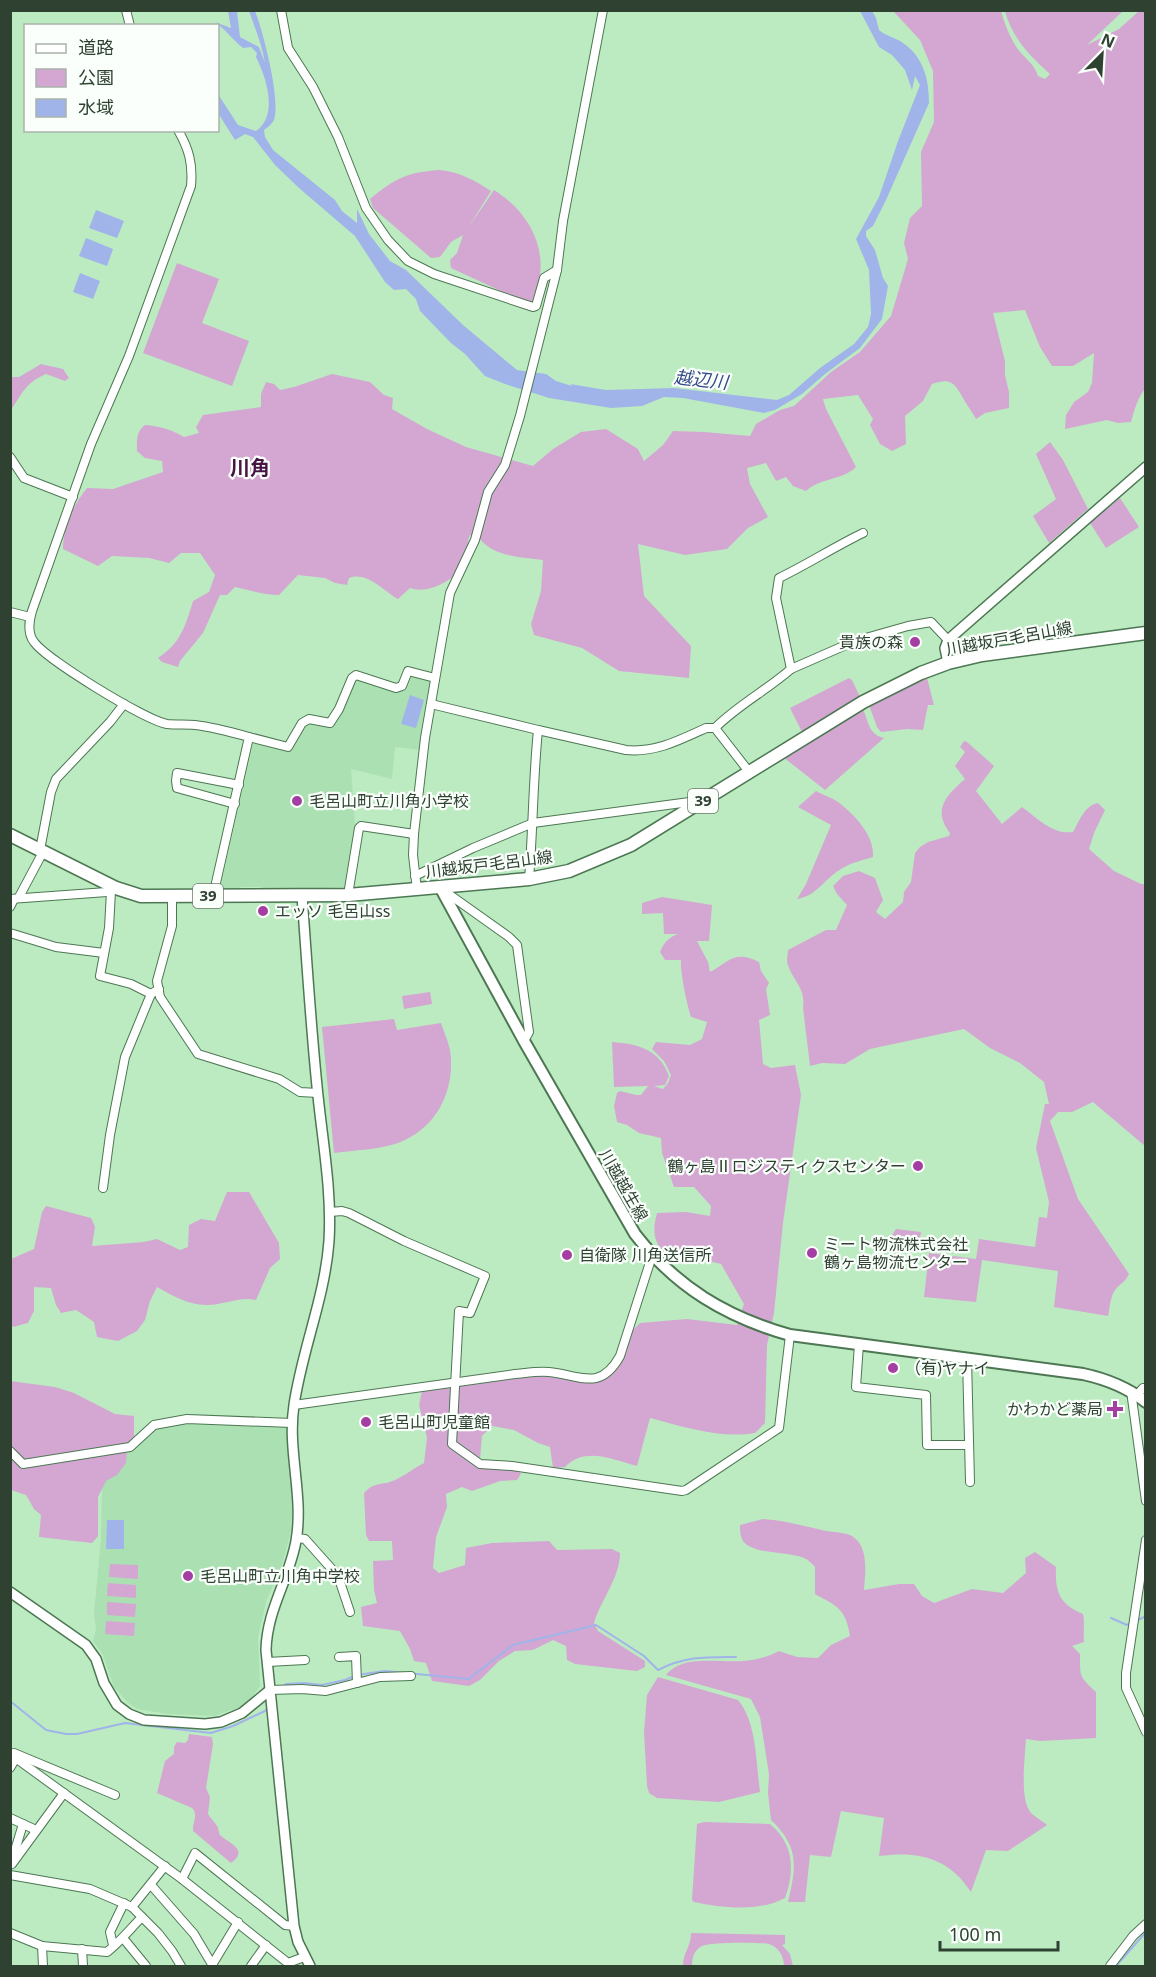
<svg xmlns="http://www.w3.org/2000/svg" width="1156" height="1977" font-family="'Noto Sans','Noto Sans JP',sans-serif">
<style>
.built{fill:#abe0b2}
.green{fill:#d3a7d1}
.water{fill:#a0b4ea}
.lines{fill:none;stroke-linecap:round;stroke-linejoin:round}
.stream{stroke:#a0b4ea;stroke-width:2}
.minor-casing{stroke:#4d7753;stroke-width:10}
.tertiary-casing{stroke:#4d7753;stroke-width:12}
.secondary-casing{stroke:#4d7753;stroke-width:14}
.primary-casing{stroke:#4d7753;stroke-width:15}
.minor{stroke:#fff;stroke-width:8}
.tertiary{stroke:#fff;stroke-width:9}
.secondary{stroke:#fff;stroke-width:10}
.primary{stroke:#fff;stroke-width:12}
.poi-dot{fill:#a43ea2;stroke:#fafffb;stroke-width:2}
.labels{text-anchor:middle;stroke-width:4.5;stroke-linejoin:round;paint-order:stroke}
.shield{fill:#fafffb;stroke:#6c7b6e;stroke-width:1.5}
.shield-label{font-size:15px;font-weight:bold;fill:#2f4232}
.street-label{font-size:16px;fill:#2f4232;stroke:#fafffb}
.poi-label{font-size:16px;fill:#2f4232;stroke:#fafffb;text-anchor:start}
.water-label{font-size:18px;font-style:italic;fill:#344889;stroke:#fafffb}
.quarter-label{font-size:20px;font-weight:bold;fill:#451444;stroke:#fafffb}
</style>
<rect width="100%" height="100%" fill="#bcebc2"/>
<g class="built">
<path d="M413,676L432,683L421,750L395,747L392,779L351,769L355,823L346,887L267,890L261,887H241L236,890L220,889L253,744L258,743L290,750L303,725L310,721L332,727L355,681L357,680L395,692L405,690L410,678Z"/>
<path d="M189,1422L286,1425L291,1481L292,1514L291,1531L282,1565L266,1602L258,1637L260,1686L250,1700L240,1707L214,1716L168,1714L137,1709L127,1702L114,1687L103,1655L93,1641L96,1630L94,1613L101,1539L102,1484L117,1471L128,1450L154,1429Z"/>
</g>
<g class="green">
<path d="M893,11H1001C1004,23 1010,37 1017,48C1024,58 1034,63 1038,76L1045,79L1050,74C1029,56 1012,37 1005,11H1123L1087,45L1119,29L1139,11H1145L1146,388C1138,396 1134,411 1131,422L1118,423L1107,420L1065,429L1066,415L1074,402L1088,392L1092,383L1094,353L1073,366H1052L1040,347L1025,310L993,313L1005,361V375L1009,392V408L985,413L976,419C972,411 967,406 963,398C954,382 950,378 932,384L923,401L905,416L906,444L892,451L880,444L870,425L873,419L858,395L823,399L826,409L856,467C841,481 822,477 806,491L793,486L786,477L776,481L766,463L747,468L750,484L768,517L748,528L727,549L685,555L638,544L644,596L691,646L689,678L619,671L582,648L534,635L531,624L541,591L543,560C521,557 491,557 478,536L470,535C465,545 470,553 469,564C453,578 432,595 410,588L398,599C384,592 368,571 349,578L347,585L335,583L325,578L298,575L279,595C264,595 250,590 235,587L227,595H220L203,633L180,661L178,667L162,662L158,658C180,644 186,625 193,601L209,592L215,575L200,553H181L169,563L149,558L112,556L98,566L63,549C63,527 73,505 87,488L113,489L163,472L162,461L145,458L137,451C137,441 136,431 145,425C159,426 171,429 184,437L199,433L196,427L203,415L261,407V394L266,382L274,384L280,390L294,387L332,374L370,382L384,395L393,398L392,409L427,429L466,447L533,466L553,449L581,432L606,429L638,449L644,461L663,445L673,431L704,432L750,436L756,424L780,410L794,406L831,372L860,352L891,316L908,259L904,243L910,218L922,206L921,152L934,122L933,71L920,40Z"/>
<path d="M439,170C460,172 474,180 491,191L468,228L494,190C534,215 553,258 532,303L529,304L451,268L450,260L457,253L463,235L451,242L440,257L431,258L373,208L370,199C396,178 405,173 439,170Z"/>
<path d="M177,263L219,279L202,323L249,341L232,386L143,353Z"/>
<path d="M41,364L63,369L69,378L65,381L46,374C25,383 22,394 11,410V377H19Z"/>
<path d="M1050,442L1063,460L1088,509L1049,543L1033,516L1056,499L1036,454Z"/>
<path d="M1120,498L1139,527L1106,548L1090,523Z"/>
<path d="M849,678L852,680L860,697L802,732L790,708Z"/>
<path d="M927,678L934,705H928L923,730L907,729L881,732L877,727L869,705L915,682Z"/>
<path d="M861,709L864,711C868,723 870,735 884,738L825,790L783,757Z"/>
<path d="M964,741L967,742L994,766L976,791L1002,824L1022,807C1037,818 1053,835 1073,832C1080,820 1084,806 1098,803L1105,810L1094,833L1089,849L1114,871L1141,884H1145V1146L1093,1102L1072,1112H1058L1050,1121L1078,1199L1129,1274C1124,1284 1120,1283 1115,1290C1110,1297 1110,1308 1108,1316L1054,1307L1058,1271L982,1260L976,1302L924,1297L929,1253L976,1259L979,1239L1035,1247L1039,1217L1047,1218L1049,1202L1036,1148L1045,1104H1049L1044,1082L1020,1063L990,1048L964,1029L870,1049L845,1064L822,1063L810,1066L803,1008C806,988 793,981 788,965C786,961 788,954 788,950L826,930H836L847,905L837,894L833,886L843,876L859,871L875,878L883,900L876,912L885,919L903,902L904,892L911,882L915,853L920,847L928,842L949,836L950,833C931,809 948,794 965,779L955,766L965,752L960,747Z"/>
<path d="M816,791C823,795 831,797 838,802C854,814 875,836 873,857C863,860 850,863 841,869C824,879 817,896 797,899L806,884L831,825L798,807Z"/>
<path d="M662,897L712,905L709,941H697L708,962L710,972C730,961 735,950 759,962L761,971L769,983L766,989L770,1015L759,1020L763,1064L771,1068L795,1065L801,1095L783,1223L774,1313L767,1345L765,1423L755,1433C720,1439 685,1427 650,1418L637,1466C613,1460 585,1446 565,1467L553,1468L550,1447L538,1443L514,1430L492,1426L482,1436L480,1460L517,1469L521,1474L517,1480L500,1481L472,1491L462,1487L446,1494L447,1507L436,1537L433,1568L439,1573L465,1565L466,1548L492,1543L549,1541L557,1550L612,1549L620,1553C620,1578 601,1599 594,1623L598,1631L645,1661V1667L637,1671L575,1664L567,1660L566,1646L553,1640L533,1650L515,1651L499,1661L480,1680L469,1686L432,1681L426,1663L414,1661L410,1649L400,1631L363,1626L361,1607L377,1603L374,1590L373,1561L393,1560L392,1541H369L366,1535L364,1493C375,1481 382,1486 395,1480C404,1476 414,1468 424,1463L427,1438L419,1405L422,1391L549,1374L606,1376L619,1366L627,1350L631,1332L640,1323L687,1319L737,1325L744,1304L721,1264L704,1260L678,1264C657,1249 650,1239 657,1213L686,1212L710,1216L711,1206L694,1187H674L662,1153L661,1138L639,1133L627,1125L617,1122L614,1106L617,1093L620,1091L636,1095H641L648,1086L614,1087L612,1042C638,1044 659,1049 669,1076L665,1085L654,1086L663,1089L668,1083L671,1075L664,1061L652,1049L656,1042L690,1045L702,1039L707,1022L691,1017C687,1005 680,972 681,960H665L660,952C664,942 669,937 678,934H664L663,913L642,914V903Z"/>
<path d="M430,992L432,1004L404,1009L402,996Z"/>
<path d="M394,1019L397,1030L441,1023C444,1032 448,1041 450,1050C456,1089 437,1129 398,1143C378,1150 355,1150 334,1153L322,1027Z"/>
<path d="M227,1192H249L279,1243L280,1259L270,1268L256,1300C238,1296 223,1306 205,1305C189,1305 171,1295 157,1287L150,1301L145,1320L137,1331L118,1341L97,1337L94,1322L76,1310L61,1313L56,1305L51,1288L34,1287V1311L28,1323L13,1327L11,1325V1259L34,1249L42,1212L46,1206L91,1218L95,1227L92,1246L144,1242L157,1239L180,1250L188,1247L189,1225L201,1219L215,1221Z"/>
<path d="M896,1229L921,1232L918,1250L890,1247L891,1237Z"/>
<path d="M10,1381L55,1387L74,1393L115,1414L134,1416V1438L127,1450L126,1463L117,1475L106,1481L98,1497V1536L92,1543L39,1537L41,1515L34,1509L26,1495L11,1490Z"/>
<path d="M763,1519C782,1520 799,1525 818,1529C826,1532 843,1532 850,1535C870,1545 865,1573 864,1590L899,1584H914L922,1596L934,1603L972,1589L1003,1593L1026,1573L1025,1558L1035,1552L1056,1567C1055,1592 1059,1604 1083,1614C1085,1624 1083,1632 1084,1642L1072,1646L1080,1654C1080,1677 1079,1676 1096,1692V1738L1040,1741L1026,1739C1025,1757 1020,1795 1029,1810C1032,1816 1042,1820 1047,1825L1008,1851L986,1850L971,1892C948,1857 918,1851 879,1856L884,1818L841,1811L831,1857L810,1855L805,1902H788C796,1867 800,1848 771,1820L768,1793L769,1774L760,1717L751,1699L666,1675C683,1654 718,1663 743,1661C756,1660 768,1657 779,1651L797,1657L818,1658L831,1645L850,1636C846,1609 837,1606 815,1594V1567C812,1564 809,1560 804,1558C788,1551 749,1555 742,1539C740,1535 740,1530 740,1525Z"/>
<path d="M110,1564L138,1565V1579L109,1577Z"/>
<path d="M108,1583L136,1585V1598L107,1596Z"/>
<path d="M107,1602L136,1604L135,1617L107,1615Z"/>
<path d="M106,1621L135,1623L134,1636L105,1634Z"/>
<path d="M658,1677L738,1700C757,1722 756,1764 760,1792L719,1802L657,1798L649,1793L647,1786L644,1732L647,1695Z"/>
<path d="M189,1734L212,1737L213,1744L206,1788L210,1797L208,1814C211,1819 214,1821 217,1826C219,1829 218,1832 220,1835C228,1843 250,1849 231,1863L193,1831C192,1823 199,1815 192,1808L157,1793L165,1761L174,1754V1747L177,1742L185,1743L188,1740Z"/>
<path d="M704,1822L770,1824C794,1844 795,1870 785,1898C759,1912 722,1908 694,1902L692,1900L697,1824Z"/>
<path d="M691,1933L785,1935V1944L782,1945L790,1954L793,1966H784C784,1957 779,1947 769,1944C760,1942 709,1942 702,1946C694,1950 692,1958 692,1966H683C683,1952 691,1947 691,1933Z"/>
</g>
<g class="water">
<path d="M228,11H237L240,37L259,47L265,63C262,45 255,28 249,11H255C263,31 281,100 274,120C272,124 268,127 264,130L265,137L273,150L335,200L342,211L357,223V209L369,234L390,261L406,270L463,325L517,370L546,374L556,381L572,386L570,384L606,390L674,388L777,400L789,395L820,368L854,344L868,327L871,314L869,270L856,239L879,197L898,141L920,85L915,76L912,90L905,70L892,55L879,47L860,11H872L876,18L879,30C886,36 893,37 900,41C923,55 929,78 929,103L886,200L873,226L866,231V236L875,250L883,278L888,286L882,319L860,348L825,374L802,394L775,410L764,413L683,398L664,397L642,406L611,408L549,398L505,384L485,376L465,354L451,343L420,311L416,299L406,289L394,290L385,282L355,236L299,188L275,165L253,137L245,134L235,140L218,113V94L238,125L256,131C279,115 266,77 256,57L257,53L251,47L243,48C232,39 226,30 215,22L231,28Z"/>
<path d="M96,210L124,221L117,238L89,228Z"/>
<path d="M86,238L113,249L107,266L79,256Z"/>
<path d="M80,273L100,281L93,299L73,292Z"/>
<path d="M410,695L424,700L416,728L401,724Z"/>
<path d="M107,1520H124V1549H106Z"/>
</g>
<g class="lines">
<g class="stream">
<path d="M1111,1618L1127,1625L1131,1623"/>
<path d="M1136,1621L1146,1616"/>
<path d="M284,1686L286,1684L304,1683L322,1685L345,1680L357,1675L385,1671L469,1679L513,1645L596,1625L644,1656L658,1670C686,1656 705,1657 736,1657"/>
<path d="M10,1701L46,1730L66,1734H77L125,1723L211,1733L233,1726L265,1711L268,1708"/>
<path d="M1116,1966L1146,1932"/>
</g>
<g class="minor-casing">
<g id="minor">
<path d="M126,10L130,26"/>
<path d="M281,10L288,48L313,87L338,137L366,208L388,240L408,261L434,274L533,307L536,306L544,278L557,270"/>
<path d="M178,130C189,149 193,164 191,186L129,356L91,444L32,611C29,621 27,633 34,642C47,660 145,720 167,724C176,725 186,724 195,725C213,727 231,732 249,737L213,896"/>
<path d="M10,457L24,478L73,497"/>
<path d="M863,533C834,547 808,564 779,578L776,598L791,669L855,641L908,626L931,622L948,640"/>
<path d="M10,612L30,617"/>
<path d="M431,704L538,730C533,780 533,829 529,879"/>
<path d="M715,728L750,773"/>
<path d="M538,730L626,750C655,753 680,740 706,728H715C738,705 767,690 791,669"/>
<path d="M249,737L288,747L302,723L309,719L330,723L339,709L352,678L356,675L396,688L402,686L408,671L435,678"/>
<path d="M235,804L177,788L176,781L177,773L239,785"/>
<path d="M40,850L51,792L56,779L110,722L124,704"/>
<path d="M415,876L473,848L533,823L697,801"/>
<path d="M417,890L413,855L414,834L425,738L450,593L475,540L488,492L505,465L520,416L557,270L563,221L603,10"/>
<path d="M443,890L509,937L517,945L529,1032L524,1041"/>
<path d="M111,891L109,928L100,976L131,984L151,994"/>
<path d="M348,895L359,828L361,826L414,834"/>
<path d="M19,897L43,852"/>
<path d="M172,897V926L157,981L160,997L198,1054L279,1079L300,1092L318,1093"/>
<path d="M10,899L107,892L115,889"/>
<path d="M10,907L14,899"/>
<path d="M10,933L56,947L104,953"/>
<path d="M103,1188L110,1135L125,1057L151,994L159,989"/>
<path d="M330,1212L342,1211L349,1213L404,1241L485,1276L470,1313L459,1311L452,1444L480,1464L512,1466L682,1491L686,1490L779,1428L790,1335"/>
<path d="M859,1344L856,1387L926,1395L927,1445H968"/>
<path d="M967,1358L970,1482"/>
<path d="M1131,1391L1146,1501"/>
<path d="M1137,1395L1143,1388H1146"/>
<path d="M294,1405L515,1374C526,1373 538,1371 549,1372C580,1375 600,1392 620,1356L652,1256"/>
<path d="M10,1451L23,1464L130,1447L154,1425L187,1419L292,1423"/>
<path d="M296,1538L305,1539L338,1576L350,1612"/>
<path d="M1146,1540L1126,1673V1688L1146,1732"/>
<path d="M339,1657L356,1656L357,1683"/>
<path d="M267,1662L305,1660"/>
<path d="M270,1690L302,1689L326,1691L380,1677L411,1676"/>
<path d="M14,1753L115,1795"/>
<path d="M10,1754L182,1879L288,1963L304,1957"/>
<path d="M10,1768L16,1758"/>
<path d="M10,1818L36,1830"/>
<path d="M13,1857L23,1824"/>
<path d="M12,1864L64,1793"/>
<path d="M165,1866L132,1907L158,1933L172,1951L181,1966"/>
<path d="M10,1875L90,1889L132,1907"/>
<path d="M182,1879L195,1853L285,1925L294,1926"/>
<path d="M151,1885L194,1934L213,1966"/>
<path d="M10,1933L42,1946L107,1952C120,1942 130,1929 142,1917"/>
<path d="M123,1938L146,1966"/>
<path d="M113,1945L110,1932L124,1903"/>
<path d="M42,1946L43,1966"/>
<path d="M82,1949L83,1966"/>
<path d="M212,1965L238,1922"/>
<path d="M251,1966L266,1945"/>
<path d="M1110,1966L1133,1936L1146,1924"/>
</g>
</g>
<g class="tertiary-casing">
<g id="tertiary">
<path d="M948,663L945,648L948,640L1146,467"/>
<path d="M302,896C307,963 311,1030 318,1096C323,1144 332,1193 329,1241C325,1297 302,1350 294,1405C287,1450 304,1496 296,1541C289,1580 267,1609 266,1650L294,1926L298,1942L310,1966"/>
<path d="M10,1592L86,1645L96,1659L104,1683L117,1705L129,1714L144,1720L205,1724L221,1722L242,1713L270,1690"/>
</g>
</g>
<g class="secondary-casing">
<path id="secondary" d="M440,887L524,1041L635,1234C676,1287 726,1317 790,1335L1083,1374C1106,1379 1127,1387 1146,1402"/>
</g>
<g class="primary-casing">
<path id="primary" d="M10,835L116,888L141,896L348,895L529,879L569,871L631,845L863,702L921,673L948,663L982,655L1146,633"/>
</g>
<use href="#minor" class="minor"/>
<use href="#tertiary" class="tertiary"/>
<use href="#secondary" class="secondary"/>
<use href="#primary" class="primary"/>
</g>
<g class="poi-dot">
<circle cx="915" cy="642" r="6"/>
<circle cx="297" cy="801" r="6"/>
<circle cx="263" cy="911" r="6"/>
<circle cx="918" cy="1166" r="6"/>
<circle cx="812" cy="1253" r="6"/>
<circle cx="567" cy="1255" r="6"/>
<circle cx="893" cy="1368" r="6"/>
<path d="M1112 1400h6v6h6v6h-6v6h-6v-6h-6v-6h6z"/>
<circle cx="366" cy="1422" r="6"/>
<circle cx="188" cy="1576" r="6"/>
</g>
<g class="labels">
<g class="shield">
<rect x="688" y="789" width="30" height="24" rx="4.5"/>
<rect x="193" y="884" width="30" height="24" rx="4.5"/>
</g>
<g class="shield-label">
<text x="703" y="806">39</text>
<text x="208" y="901">39</text>
</g>
<g class="street-label">
<text transform="translate(1009 638) rotate(-10)" y="6">川越坂戸毛呂山線</text>
<text transform="translate(489 864) rotate(-7)" y="6">川越坂戸毛呂山線</text>
<text transform="translate(624 1185) rotate(60)" y="6">川越越生線</text>
</g>
<g class="poi-label">
<text x="903" y="648" text-anchor="end">貴族の森</text>
<text x="309" y="807">毛呂山町立川角小学校</text>
<text x="275" y="917">エッソ 毛呂山ss</text>
<text x="906" y="1172" text-anchor="end">鶴ヶ島Ⅱロジスティクスセンター</text>
<text x="824" y="1250">ミート物流株式会社<tspan x="824" dy="18">鶴ヶ島物流センター</tspan></text>
<text x="579" y="1261">自衛隊 川角送信所</text>
<text x="905" y="1374">（有)ヤナイ</text>
<text x="1103" y="1415" text-anchor="end">かわかど薬局</text>
<text x="378" y="1428">毛呂山町児童館</text>
<text x="200" y="1582">毛呂山町立川角中学校</text>
</g>
<g class="water-label">
<text transform="translate(701 380) rotate(6)" y="6">越辺川</text>
</g>
<g class="quarter-label">
<text x="250" y="475">川角</text>
</g>
</g>
<rect width="1156" height="1977" fill="none" stroke="#2f4232" stroke-width="24"/>
<rect x="24" y="24" width="195" height="108" fill="#fafffb" stroke="#a9b3ab" stroke-width="1.5"/>
<rect x="36" y="44" width="30" height="9" fill="#ffffff" stroke="#a9b3ab" stroke-width="1.5"/>
<text x="78" y="54" font-size="18" fill="#2f4232">道路</text>
<rect x="36" y="69" width="30" height="18" fill="#d3a7d1" stroke="#a9b3ab" stroke-width="1.5"/>
<text x="78" y="84" font-size="18" fill="#2f4232">公園</text>
<rect x="36" y="99" width="30" height="18" fill="#a0b4ea" stroke="#a9b3ab" stroke-width="1.5"/>
<text x="78" y="114" font-size="18" fill="#2f4232">水域</text>
<g transform="translate(1102 54) rotate(24)" stroke="#fafffb" stroke-width="4.5" paint-order="stroke">
<path d="M0-4.5L10 22L0 15L-10 22Z" fill="#2f4232"/>
<text y="-9" font-size="16" font-weight="bold" text-anchor="middle" fill="#2f4232">N</text>
</g>
<path d="M940 1941v9h118v-9" fill="none" stroke="#2f4232" stroke-width="3"/>
<text x="949" y="1941" font-size="18" fill="#2f4232" stroke="#fafffb" stroke-width="4.5" paint-order="stroke">100 m</text>
</svg>
